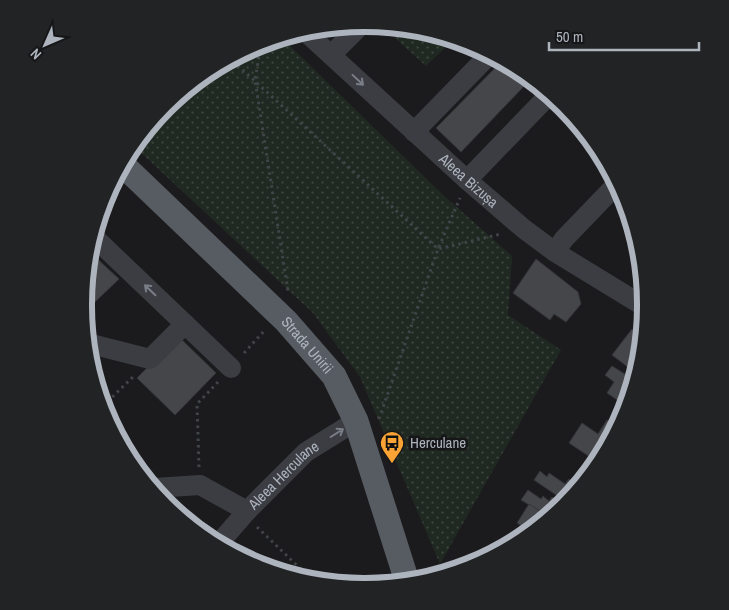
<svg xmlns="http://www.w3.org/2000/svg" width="729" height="610" font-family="'Archivo Narrow',sans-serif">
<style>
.green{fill:url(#green-dots)}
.building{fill:#45464a;stroke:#353539}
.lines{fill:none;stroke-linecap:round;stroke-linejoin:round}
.path{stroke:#41454a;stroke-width:3;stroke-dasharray:2.5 4;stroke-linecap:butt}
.minor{stroke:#3c3d43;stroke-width:20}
.major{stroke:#575b62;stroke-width:25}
.oneway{stroke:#7a7e86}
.labels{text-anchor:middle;stroke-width:5;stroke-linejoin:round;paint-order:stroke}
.street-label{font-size:15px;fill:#adb4bd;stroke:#161618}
.poi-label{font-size:15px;fill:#adb4bd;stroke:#161618;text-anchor:start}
.rim{fill:none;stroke:#adb4bd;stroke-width:6}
</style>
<defs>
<pattern id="green-dots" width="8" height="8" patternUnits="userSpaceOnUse" patternTransform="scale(1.25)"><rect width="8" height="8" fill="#202921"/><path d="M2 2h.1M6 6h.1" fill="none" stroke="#3e463f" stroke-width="1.8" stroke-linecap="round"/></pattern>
</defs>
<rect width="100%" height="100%" fill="#1b1b1d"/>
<g class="green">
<path d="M384,28L452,41L426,66Z"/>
<path d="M284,40L442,194L512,256L508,315L561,350L440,564L360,377L313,313L137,149L166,106L257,45Z"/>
</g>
<g class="building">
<path d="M500,63L528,82L461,152L436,128Z"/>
<path d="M93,255L119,279L95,302L85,294Z"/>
<path d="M536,259L578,292L581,304L566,322L554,314L550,320L513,293Z"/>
<path d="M632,329L640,335L633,371L612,355Z"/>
<path d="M178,336L216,373L175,415L137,378Z"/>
<path d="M612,366L631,378L626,406L607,393L614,382L605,375Z"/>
<path d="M607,420L616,426L593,459L569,443L582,423L598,434Z"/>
<path d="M540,471L547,477L549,473L565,484L569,479L576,484L565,501L534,480Z"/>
<path d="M528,490L541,499L543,496L549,501L552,497L562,505L546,515L521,500Z"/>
<path d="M529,504L546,515L526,529L517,523Z"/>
</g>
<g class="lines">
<g class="path">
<path d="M261,44L255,80L288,291"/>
<path d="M233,61L438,249L501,234"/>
<path d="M244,353L265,330"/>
<path d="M103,406L135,375"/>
<path d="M379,419L438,249L460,198"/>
<path d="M199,467L197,404L218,382"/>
<path d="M257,527L307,575"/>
</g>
<g class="minor">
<path id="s1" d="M309,35L467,180L524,229L555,252L645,307"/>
<path d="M331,55L361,25"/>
<path d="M414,132L488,56"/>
<path d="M467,180L548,96"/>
<path d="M96,239L231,368"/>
<path d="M555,252L564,239L616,185"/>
<path d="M91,344L150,359L185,324"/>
<path d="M155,488L200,485L247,511"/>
<path id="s2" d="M221,541L247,511L306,452L356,421"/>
</g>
<path class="major" id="s3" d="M125,167L286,321L334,376L356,421L406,578"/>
</g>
<defs><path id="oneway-shaft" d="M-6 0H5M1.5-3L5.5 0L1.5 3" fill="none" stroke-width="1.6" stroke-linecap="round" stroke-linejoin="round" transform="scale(1.25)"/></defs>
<g class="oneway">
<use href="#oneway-shaft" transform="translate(358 80) rotate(43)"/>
<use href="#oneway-shaft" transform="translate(150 290) rotate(-136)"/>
<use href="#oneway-shaft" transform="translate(337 433) rotate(-32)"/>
</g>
<defs>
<g id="bus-pin" transform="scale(1.25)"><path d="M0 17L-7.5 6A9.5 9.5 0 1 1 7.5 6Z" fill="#fba435" stroke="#161618"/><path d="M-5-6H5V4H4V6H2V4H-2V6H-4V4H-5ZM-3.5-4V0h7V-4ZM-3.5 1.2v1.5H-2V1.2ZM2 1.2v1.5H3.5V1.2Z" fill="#111"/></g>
</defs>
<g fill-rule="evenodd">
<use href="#bus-pin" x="392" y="443"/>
</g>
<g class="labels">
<g class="street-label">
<text dy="5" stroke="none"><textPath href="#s1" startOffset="216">Aleea Bizușa</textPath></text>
<text dy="5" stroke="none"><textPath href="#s3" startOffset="255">Strada Unirii</textPath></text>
<text dy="5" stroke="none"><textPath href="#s2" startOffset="91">Aleea Herculane</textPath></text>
</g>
<g class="poi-label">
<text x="410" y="448">Herculane</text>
</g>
</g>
<path d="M0 0H729V610H0ZM364 32H365A272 272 0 0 1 637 304V306A272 272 0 0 1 365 578H364A272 272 0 0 1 92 306V304A272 272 0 0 1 364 32Z" fill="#222325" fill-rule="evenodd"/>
<path class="rim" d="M364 32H365A272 272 0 0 1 637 304V306A272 272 0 0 1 365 578H364A272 272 0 0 1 92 306V304A272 272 0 0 1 364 32Z"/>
<g transform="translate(45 45) rotate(225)" stroke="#161618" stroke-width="4" paint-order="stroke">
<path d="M0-4L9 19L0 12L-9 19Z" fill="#adb4bd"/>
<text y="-8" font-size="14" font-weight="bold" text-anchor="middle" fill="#adb4bd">N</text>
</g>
<path d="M549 42v8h150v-8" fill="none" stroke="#adb4bd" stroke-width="2.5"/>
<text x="556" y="42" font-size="15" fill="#adb4bd" stroke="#161618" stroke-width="4" paint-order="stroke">50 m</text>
</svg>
